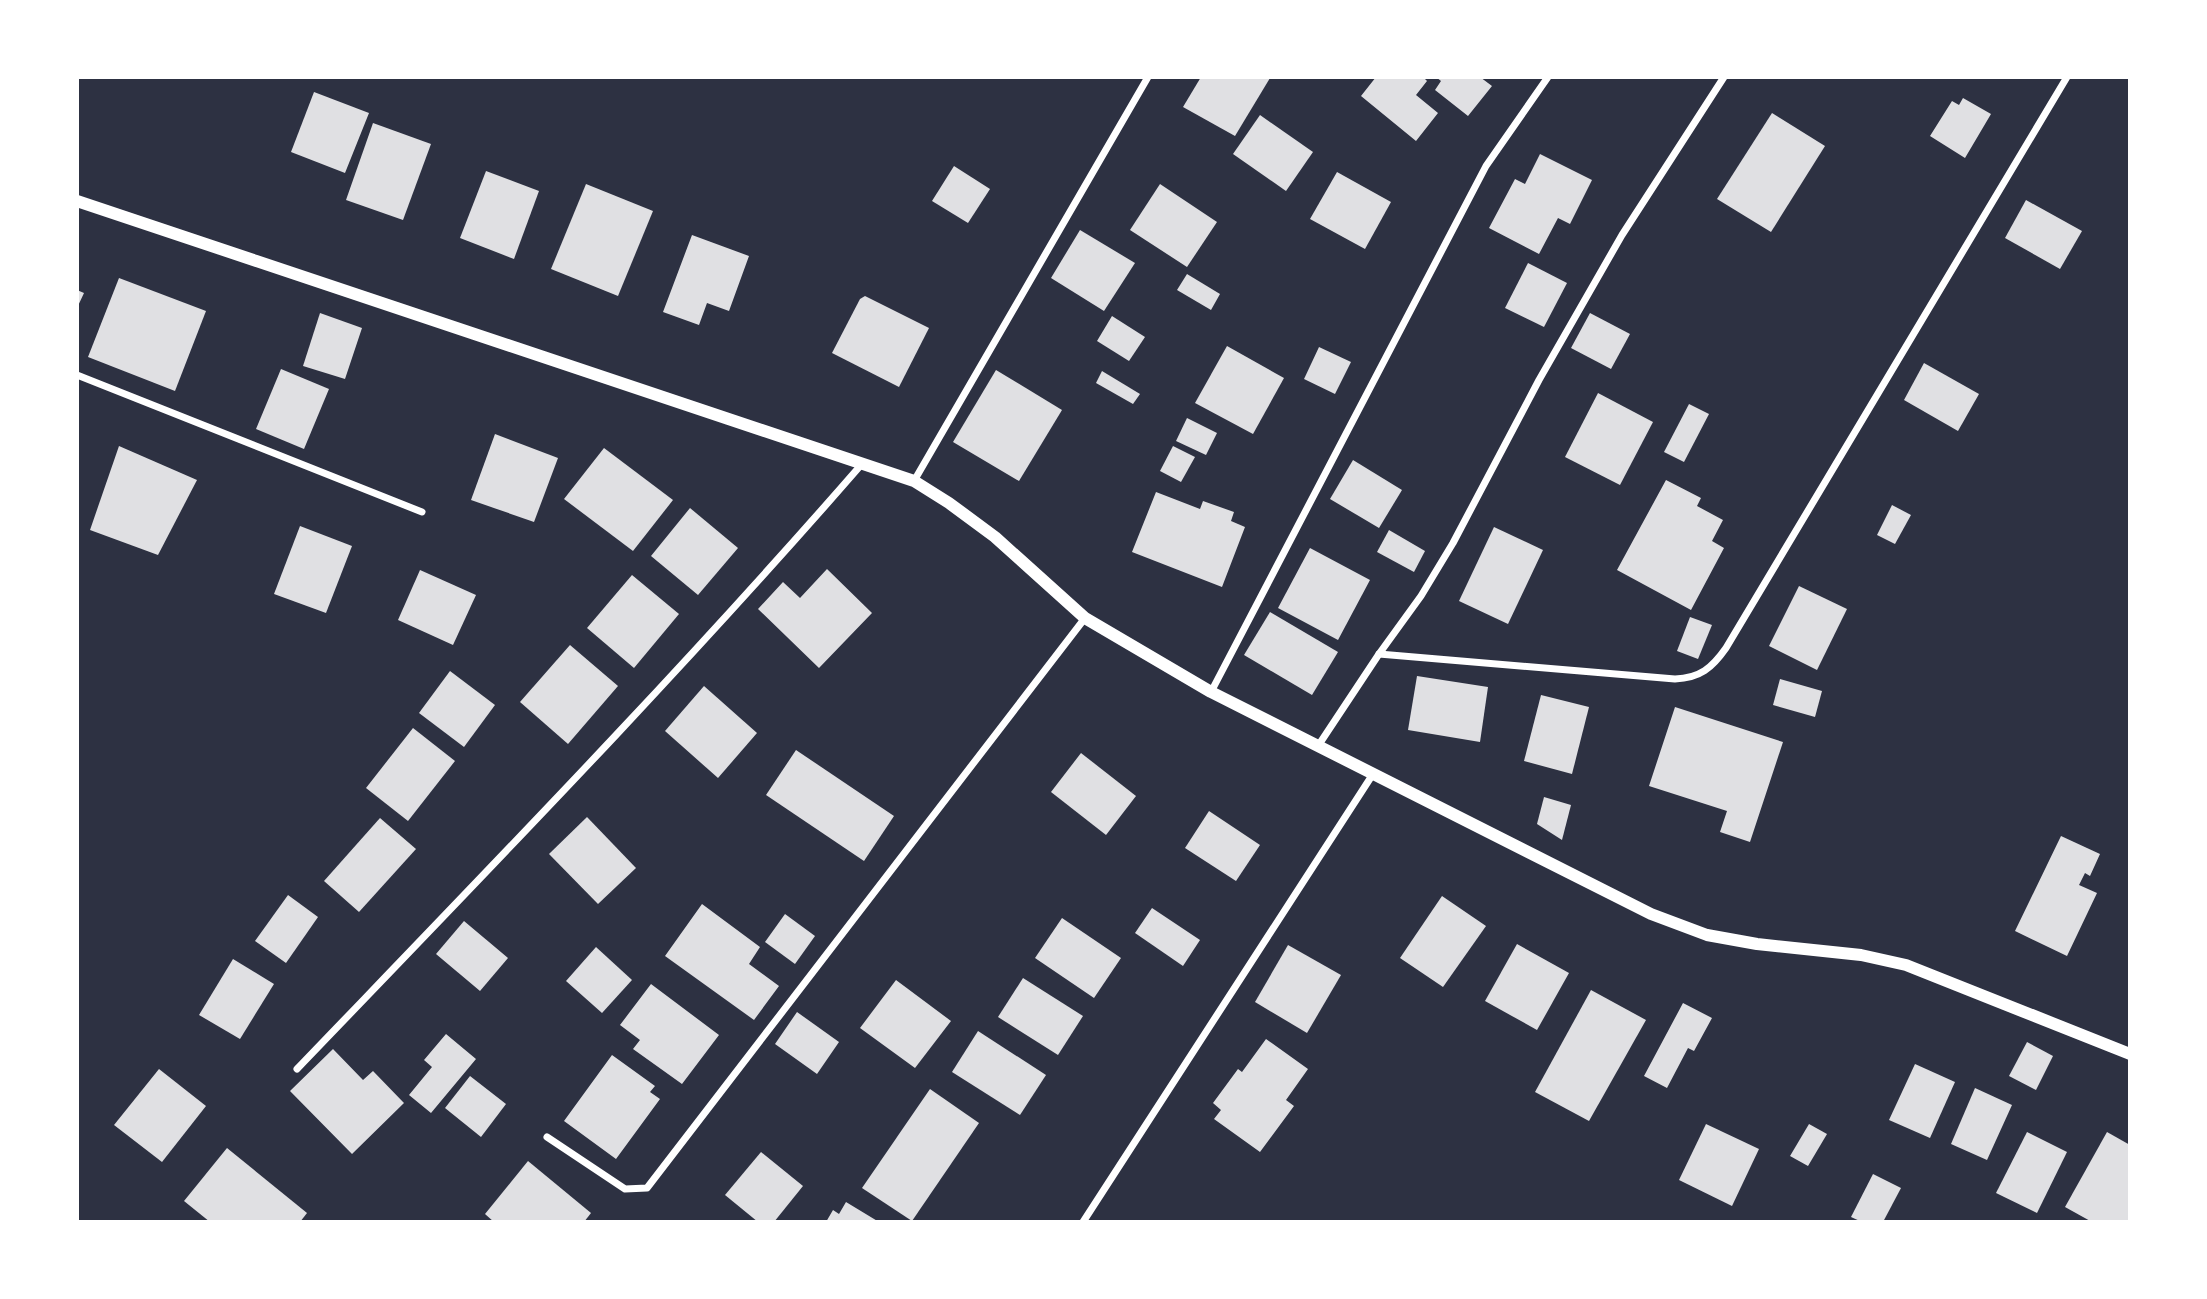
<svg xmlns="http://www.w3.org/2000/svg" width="2207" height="1299" font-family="Raleway,sans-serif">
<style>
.building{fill:#e0e0e3}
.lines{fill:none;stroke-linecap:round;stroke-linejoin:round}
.minor{stroke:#fff;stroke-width:7}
.tertiary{stroke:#fff;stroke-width:12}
</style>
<rect width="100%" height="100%" fill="#2d3142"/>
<g class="building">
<path d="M1201,77H1268L1270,78L1235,136L1183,107Z"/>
<path d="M1376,77H1423L1427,81L1416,95L1438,113L1416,141L1361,96Z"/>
<path d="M1436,77H1480L1492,86L1468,116L1435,90L1441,81Z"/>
<path d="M314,92L369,113L345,173L291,152Z"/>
<path d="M1963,98L1991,114L1965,158L1930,136L1952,101L1959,105Z"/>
<path d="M1772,113L1825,146L1771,232L1717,199Z"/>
<path d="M1260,115L1313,152L1286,191L1233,154Z"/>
<path d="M373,123L431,144L403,220L346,200Z"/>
<path d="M1540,154L1592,180L1570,224L1558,218L1539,254L1489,228L1515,179L1525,184Z"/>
<path d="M954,166L990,189L968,223L932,201Z"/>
<path d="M486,171L539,191L514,259L460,238Z"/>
<path d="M1337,172L1391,202L1365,249L1310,219Z"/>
<path d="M586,184L653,211L618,296L551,269Z"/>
<path d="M1160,184L1217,222L1187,267L1130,230Z"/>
<path d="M2026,200L2082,231L2060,269L2005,238Z"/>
<path d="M1080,230L1135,263L1104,311L1051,278Z"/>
<path d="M692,235L749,256L729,311L707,303L699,325L663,312Z"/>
<path d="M1528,263L1567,283L1544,327L1505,308Z"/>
<path d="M1187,274L1220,294L1211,310L1177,290Z"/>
<path d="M119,278L206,311L175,391L88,357Z"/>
<path d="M77,290L84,293L77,308Z"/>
<path d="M865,296L929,328L899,387L832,353L860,299Z"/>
<path d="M320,313L362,328L345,379L303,366Z"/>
<path d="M1590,313L1630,334L1611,369L1571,348Z"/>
<path d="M1112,316L1145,337L1129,361L1097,341Z"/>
<path d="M1227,346L1284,378L1253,434L1195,403Z"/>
<path d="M1319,347L1351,362L1335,394L1304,379Z"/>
<path d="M1924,363L1979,394L1958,431L1904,400Z"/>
<path d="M281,369L329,389L304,449L256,429Z"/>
<path d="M996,370L1062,410L1019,481L953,442Z"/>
<path d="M1102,371L1140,394L1133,404L1096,383Z"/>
<path d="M1598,393L1653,422L1620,485L1565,457Z"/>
<path d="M1689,404L1709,414L1684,462L1664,452Z"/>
<path d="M1187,418L1217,433L1206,455L1176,441Z"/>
<path d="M495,434L558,458L534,522L471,500Z"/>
<path d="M119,446L197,480L158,555L90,530Z"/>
<path d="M1173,446L1195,457L1181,482L1160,471Z"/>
<path d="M604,448L673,500L633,551L564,499Z"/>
<path d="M1353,460L1402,490L1379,528L1330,499Z"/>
<path d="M1666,480L1701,498L1697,506L1723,520L1712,541L1724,548L1691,610L1617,570Z"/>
<path d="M1156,492L1200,509L1203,501L1234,512L1231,521L1245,527L1222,587L1132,552Z"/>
<path d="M1892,505L1911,515L1895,544L1877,535Z"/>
<path d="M690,508L738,548L698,595L651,556Z"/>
<path d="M300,526L352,546L326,613L274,594Z"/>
<path d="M1494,527L1543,550L1508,624L1459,601Z"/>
<path d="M1389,530L1425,551L1414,572L1377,552Z"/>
<path d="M1310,548L1370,580L1338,640L1278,608Z"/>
<path d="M827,569L872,613L819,668L758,609L783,582L800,598Z"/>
<path d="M420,570L476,595L453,645L398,620Z"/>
<path d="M632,575L679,614L634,668L587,628Z"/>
<path d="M1799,586L1847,609L1817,670L1769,646Z"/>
<path d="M1270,612L1338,652L1312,695L1244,655Z"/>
<path d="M1690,617L1712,625L1698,659L1677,651Z"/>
<path d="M570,645L618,686L568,744L520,702Z"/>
<path d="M450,671L495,705L464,747L419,713Z"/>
<path d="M1417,676L1488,687L1480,742L1408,730Z"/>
<path d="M1780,679L1822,691L1815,717L1773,705Z"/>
<path d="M704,686L757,733L718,778L665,731Z"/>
<path d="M1541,695L1589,707L1572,774L1524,761Z"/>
<path d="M1675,707L1783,742L1750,842L1720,832L1727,811L1649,786Z"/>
<path d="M413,728L455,761L408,821L366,788Z"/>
<path d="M796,750L894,816L864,861L766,795Z"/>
<path d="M1081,753L1136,796L1106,835L1051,792Z"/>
<path d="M1544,797L1571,805L1562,840L1537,824Z"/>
<path d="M1209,811L1260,845L1236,881L1185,848Z"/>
<path d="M587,817L636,868L598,904L549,854Z"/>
<path d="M380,818L416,849L359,912L324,881Z"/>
<path d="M2061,836L2100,854L2090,876L2085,873L2079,885L2097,893L2067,956L2015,931Z"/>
<path d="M288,895L318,917L286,963L255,941Z"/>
<path d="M1442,896L1486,926L1443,987L1400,958Z"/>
<path d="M702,904L760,947L749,964L779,986L754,1020L665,956Z"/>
<path d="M1152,908L1200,940L1183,966L1135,933Z"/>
<path d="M785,914L815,936L795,964L765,942Z"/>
<path d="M1062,918L1121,958L1094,998L1035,958Z"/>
<path d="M464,921L508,958L480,991L436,954Z"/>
<path d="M1517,944L1569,973L1537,1030L1485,1001Z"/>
<path d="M1288,945L1341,975L1307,1033L1255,1002Z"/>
<path d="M596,947L632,980L602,1013L566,981Z"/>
<path d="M233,959L274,984L240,1039L199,1015Z"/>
<path d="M1023,978L1083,1016L1058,1055L998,1017Z"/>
<path d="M896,980L951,1021L915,1068L860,1028Z"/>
<path d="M651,984L719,1035L682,1084L633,1049L640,1040L620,1025Z"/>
<path d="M1591,990L1646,1020L1589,1121L1535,1092Z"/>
<path d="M1683,1003L1712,1018L1694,1051L1688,1048L1667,1088L1644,1076Z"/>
<path d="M797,1012L839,1042L817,1074L775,1044Z"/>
<path d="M978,1031L1046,1075L1020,1115L952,1072Z"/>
<path d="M446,1034L476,1059L431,1113L409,1095L432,1067L424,1060Z"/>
<path d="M1266,1039L1308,1069L1286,1100L1294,1106L1260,1152L1214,1119L1221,1110L1213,1103L1238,1069L1242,1072Z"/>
<path d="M2027,1042L2053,1056L2036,1090L2009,1076Z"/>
<path d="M333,1049L363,1080L373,1071L404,1103L352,1154L290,1091Z"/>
<path d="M612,1055L655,1086L650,1092L660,1099L616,1159L564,1121Z"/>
<path d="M1915,1064L1955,1082L1930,1138L1889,1120Z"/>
<path d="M159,1069L206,1106L162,1162L114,1125Z"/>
<path d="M470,1076L506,1104L481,1137L445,1108Z"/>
<path d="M1975,1088L2012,1105L1987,1160L1951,1144Z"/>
<path d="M930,1089L979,1123L912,1221L862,1188Z"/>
<path d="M1706,1124L1759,1149L1732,1206L1679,1180Z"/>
<path d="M1809,1124L1827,1134L1808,1166L1790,1156Z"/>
<path d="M2027,1132L2067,1152L2037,1213L1996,1193Z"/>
<path d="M2107,1132L2130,1145V1222H2092L2065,1207Z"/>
<path d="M227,1148L307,1213L300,1222H210L184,1201Z"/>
<path d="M761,1152L803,1186L774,1222H758L725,1195Z"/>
<path d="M528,1161L591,1213L584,1222H494L485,1214Z"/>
<path d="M1873,1174L1901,1188L1883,1222H1862L1851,1217Z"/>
<path d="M846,1202L879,1222H826L833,1210L839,1214Z"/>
</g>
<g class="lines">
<g class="minor">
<path d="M77,375L422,512"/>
<path d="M914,481L1148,77"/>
<path d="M1379,654L1675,679C1700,678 1712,668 1726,648L2067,77"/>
<path d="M1211,692L1486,166L1548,77"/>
<path d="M1318,746L1379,654L1421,596L1453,543L1539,380L1622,235L1724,77"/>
<path d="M297,1069C488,870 680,673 861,465"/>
<path d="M547,1137L625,1189L647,1188L1085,618"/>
<path d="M1083,1222L1373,774"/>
</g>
<path class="tertiary" d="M77,201L914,481L949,503L995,537L1085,618L1211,692L1651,914L1707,935L1757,944L1861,955L1906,965L2130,1054"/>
</g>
<rect width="2207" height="1299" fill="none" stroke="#ffffff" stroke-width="158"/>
</svg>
